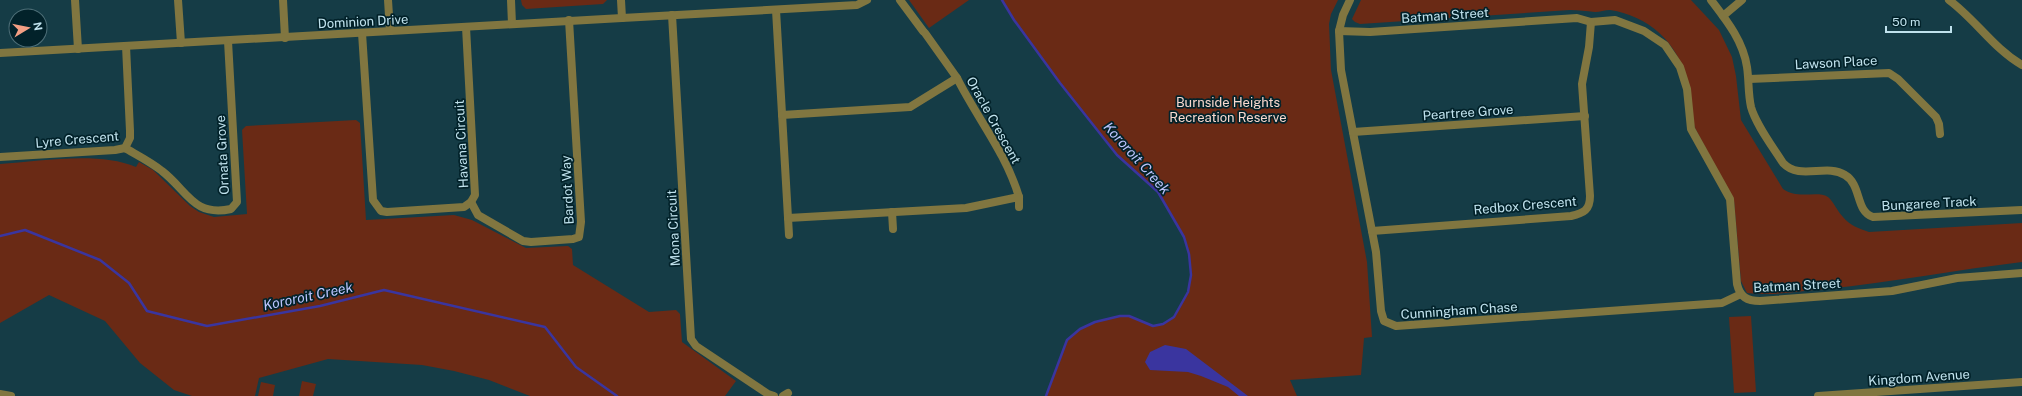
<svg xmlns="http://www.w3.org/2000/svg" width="2022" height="396" font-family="'Public Sans',sans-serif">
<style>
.green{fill:#6a2a15}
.water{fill:#3a359f}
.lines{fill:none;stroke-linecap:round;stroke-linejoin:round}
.stream{stroke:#3a359f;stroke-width:2.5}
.minor{stroke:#817640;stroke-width:8}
.tertiary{stroke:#817640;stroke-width:8}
.labels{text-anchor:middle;stroke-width:3.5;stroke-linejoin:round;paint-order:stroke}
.street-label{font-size:13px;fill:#c0e2ed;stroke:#02222a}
.park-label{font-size:13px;fill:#f9d8ce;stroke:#02222a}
.water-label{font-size:14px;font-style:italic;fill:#bdc5fd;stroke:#02222a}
</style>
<rect width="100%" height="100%" fill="#153c46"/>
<g class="green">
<path d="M521,0H607L603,4L526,9L522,5Z"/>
<path d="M909,0H969L929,28Z"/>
<path d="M1002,0H1338L1331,14L1329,24L1331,70L1367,262L1372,337L1364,338L1361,375L1290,380L1297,396H1046L1067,340L1080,329L1095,322L1120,316H1129L1154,326L1163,324L1174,317L1188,292L1191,275L1189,254L1184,237L1158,192L1117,155L1060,83L1014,20Z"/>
<path d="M1361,0H1691L1719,30L1732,57L1736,76L1741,120L1783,189C1798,200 1817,190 1828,197C1834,202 1837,211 1843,217C1849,225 1860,229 1869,232L2022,223V262C1956,270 1892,282 1826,289C1801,291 1773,296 1747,293L1741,281L1734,201L1695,128C1690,113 1692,96 1687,80C1677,42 1649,16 1610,10C1605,10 1600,12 1595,12C1586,11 1578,10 1570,10L1360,24L1355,22L1352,19Z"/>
<path d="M356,120L360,123L366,220L454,215L472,220L526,248L568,246L572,249L573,265L649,312L676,310L680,314L682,342L736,381L725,396H530L489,380L454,371L422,365L328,359L259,378L255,396H192L174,390L140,363L105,321L49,295L0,323V164C40,161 100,151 136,167L139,162L153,170L190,206L199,212L214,217L247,214L242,130L246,126Z"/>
<path d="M1751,316L1756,392L1734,393L1729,317Z"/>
<path d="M302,381L316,384L313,396H299Z"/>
<path d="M261,382L275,385L273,396H258Z"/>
</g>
<path class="water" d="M1165,345L1186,349L1248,396H1239L1228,387L1201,376L1188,372L1150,370L1145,362L1150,352Z"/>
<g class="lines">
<g class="stream">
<path d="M1002,0L1014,20L1060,83L1117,155L1158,192L1184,237L1189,254L1191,275L1188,292L1174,317L1163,324L1153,326L1129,316H1120L1095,322L1080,329L1067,340L1046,396"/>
<path d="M0,236L25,230L100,260L129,283L147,311L207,326L320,306L384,290L545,327L576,367L617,396"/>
</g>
<g class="minor">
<path d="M75,0L78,49"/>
<path d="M178,0L181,43"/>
<path d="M283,0L285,38"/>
<path d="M388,0L390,31"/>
<path d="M511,0L512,24"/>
<path d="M900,0L923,31"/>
<path d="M1350,0L1343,15L1339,31L1341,70L1376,252L1381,311L1384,321L1396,326L1722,303L1741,294"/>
<path d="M1711,0C1727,21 1743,41 1747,67C1749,80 1748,94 1751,107C1756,125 1773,147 1783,163C1800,181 1826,163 1845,175C1862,185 1855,211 1873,217L2022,210"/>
<path d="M1949,0C1976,20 1993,48 2022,65"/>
<path d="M776,10L789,235"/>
<path d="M672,15L691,339L696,346L768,394L774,396"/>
<path d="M1723,16L1742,0"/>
<path d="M622,18L857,5L867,0"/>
<path d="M1339,31L1370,32L1577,18L1591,22L1615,20L1644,31L1665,45L1680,67L1687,89L1691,129L1730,199L1737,284C1740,297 1747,301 1760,301L1892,291L1957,278L2022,273"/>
<path d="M362,33L373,200L381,211L387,212L464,207L471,202L475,195L466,27"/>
<path d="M925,33L957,78"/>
<path d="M1749,79L1889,73L1898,79L1936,117L1939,124L1940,134"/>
<path d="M782,115L910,107L957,78C977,118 1006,153 1019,197L966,208L788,218"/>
<path d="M1353,132L1585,116"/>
<path d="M125,148C137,155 151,162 162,171C188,191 193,217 231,209L237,202L228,41"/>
<path d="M0,157L115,150L125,148L130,138V131L126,46"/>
<path d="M1019,197V207"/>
<path d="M471,202L478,215L523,241L531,242L573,239L579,237L581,222L569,20"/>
<path d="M892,212L893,229"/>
<path d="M1372,231L1571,216C1584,213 1590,210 1590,196L1582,84L1589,47L1591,22"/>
<path d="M0,394L11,396"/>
<path d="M783,396L788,393"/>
<path d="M1818,396L2022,382"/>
</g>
<path class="tertiary" d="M0,53L622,18L621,0"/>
</g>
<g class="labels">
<g class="street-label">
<text transform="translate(1445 15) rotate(-4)" y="5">Batman Street</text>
<text transform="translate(363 21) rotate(-3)" y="5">Dominion Drive</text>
<text transform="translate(1836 62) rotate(-3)" y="5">Lawson Place</text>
<text transform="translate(1468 112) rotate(-4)" y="5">Peartree Grove</text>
<text transform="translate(994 120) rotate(61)" y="5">Oracle Crescent</text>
<text transform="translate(77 139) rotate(-5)" y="5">Lyre Crescent</text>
<text transform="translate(461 144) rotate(-93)" y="5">Havana Circuit</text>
<text transform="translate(222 155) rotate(-93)" y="5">Ornata Grove</text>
<text transform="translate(567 190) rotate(-93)" y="5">Bardot Way</text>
<text transform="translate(1929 203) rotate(-3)" y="5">Bungaree Track</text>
<text transform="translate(1525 205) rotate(-5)" y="5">Redbox Crescent</text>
<text transform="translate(673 228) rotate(-93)" y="5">Mona Circuit</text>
<text transform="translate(1797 285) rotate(-3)" y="5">Batman Street</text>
<text transform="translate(1459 310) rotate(-4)" y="5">Cunningham Chase</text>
<text transform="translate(1919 377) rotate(-4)" y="5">Kingdom Avenue</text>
</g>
<g class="park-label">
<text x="1228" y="107">Burnside Heights<tspan x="1228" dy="15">Recreation Reserve</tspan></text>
</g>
<g class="water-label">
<text transform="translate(1137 158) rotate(48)" y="5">Kororoit Creek</text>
<text transform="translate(308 296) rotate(-12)" y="5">Kororoit Creek</text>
</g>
</g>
<g transform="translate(28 28) rotate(80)"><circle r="19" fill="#02222a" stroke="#4e6f78"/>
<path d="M0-3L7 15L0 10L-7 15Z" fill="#f39f84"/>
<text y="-6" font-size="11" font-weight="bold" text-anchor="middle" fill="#c0e2ed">N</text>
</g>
<path d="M1886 26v6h65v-6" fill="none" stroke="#c0e2ed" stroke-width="2"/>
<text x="1892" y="26" font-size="12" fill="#c0e2ed" stroke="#02222a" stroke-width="3" paint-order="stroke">50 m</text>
</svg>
